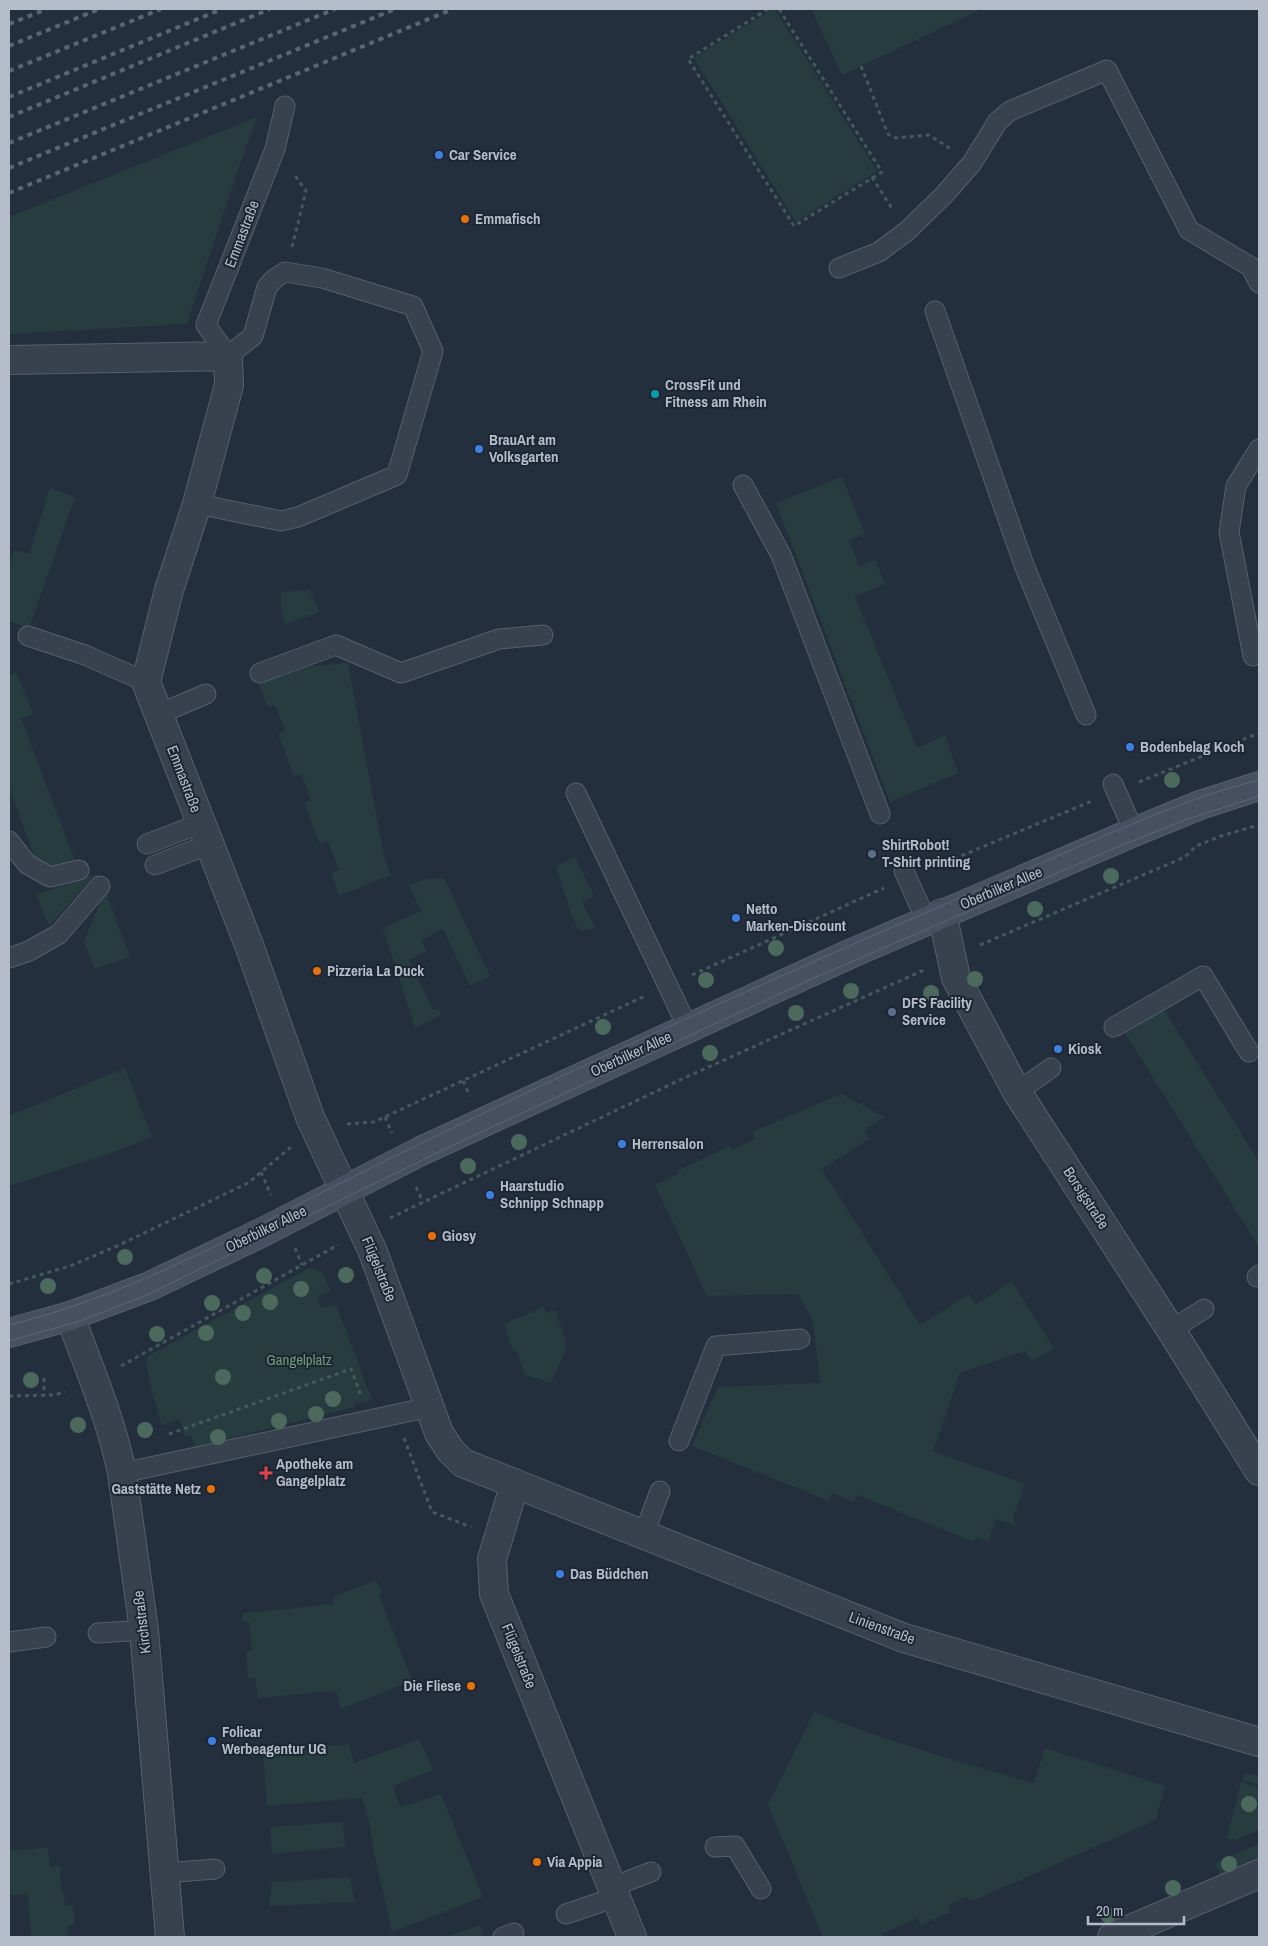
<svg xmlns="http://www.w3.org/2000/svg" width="1268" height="1946" font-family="'Archivo Narrow',sans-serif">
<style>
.green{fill:#263c3f}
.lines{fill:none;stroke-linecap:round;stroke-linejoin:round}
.lane-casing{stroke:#565f6c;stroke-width:21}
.street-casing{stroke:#565f6c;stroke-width:30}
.secondary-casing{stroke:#565f6c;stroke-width:30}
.path{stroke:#44595c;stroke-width:3;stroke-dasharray:4 4;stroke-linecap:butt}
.lane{stroke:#38414e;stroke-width:19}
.street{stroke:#38414e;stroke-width:28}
.secondary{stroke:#465061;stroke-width:28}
.tram{stroke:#5a6575;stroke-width:1}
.rail{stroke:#5a6575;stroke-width:4;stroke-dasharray:5 5;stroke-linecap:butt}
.tree{fill:#4b6a5d}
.shop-dot{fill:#3f7fe0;stroke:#1d2633;stroke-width:2}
.food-dot{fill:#e8710a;stroke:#1d2633;stroke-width:2}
.culture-dot{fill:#0f9aa8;stroke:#1d2633;stroke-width:2}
.service-dot{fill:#5c6f8a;stroke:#1d2633;stroke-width:2}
.health-dot{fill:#e0444e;stroke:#1d2633;stroke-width:2}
.labels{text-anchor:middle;stroke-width:4;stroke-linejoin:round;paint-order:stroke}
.poi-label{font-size:15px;font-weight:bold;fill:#b4bcc9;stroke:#1d2633;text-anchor:start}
.street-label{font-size:15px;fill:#b4bcc9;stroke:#1d2633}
.park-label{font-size:15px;fill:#6b9a76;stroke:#1d2633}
</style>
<rect width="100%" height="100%" fill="#242f3e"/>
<g class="green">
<path d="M773,9H775L877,171L796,222L694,58Z"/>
<path d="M811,9H982L842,75Z"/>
<path d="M257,117L235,178L187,324L9,334V217Z"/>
<path d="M842,477L865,534L849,541L859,566L875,560L885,584L855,597L917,748L945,735L958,773L890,802L776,503Z"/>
<path d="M50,488L75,497L29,628L9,621V566L14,550L29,554Z"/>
<path d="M310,590L319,612L286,624L281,610V592Z"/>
<path d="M348,663L384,856L391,875L339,896L331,873L339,870L328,841L320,844L304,803L311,800L301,774L294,776L278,734L285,731L275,705L268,708L259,684L311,666Z"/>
<path d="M17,673L33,714L21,718L75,861L59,867L47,865L35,858L9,787V675Z"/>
<path d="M575,857L594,896L582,902L596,928L579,931L571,913L556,867Z"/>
<path d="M96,874L49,926L36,895Z"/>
<path d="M444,878L490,976L470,986L443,929L421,940L427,951L409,960L433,1010L438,1008L441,1015L415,1028L383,928L421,911L409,886L424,879Z"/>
<path d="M106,893L130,957L95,969L84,942L103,894Z"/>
<path d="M1164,1009L1259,1162V1247L1125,1033Z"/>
<path d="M125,1068L152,1137L106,1155L9,1186V1116Z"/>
<path d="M841,1094L885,1117L864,1130L869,1139L822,1169L920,1325L969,1294L976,1304L1012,1281L1054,1348L1033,1361L1025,1351L960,1373L933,1451L1025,1484L1013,1518L1016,1526L995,1519L989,1541L976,1537L974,1542L858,1495L855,1502L832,1493L829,1501L692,1446L718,1387L820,1383L813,1321L798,1294L707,1296L655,1185L678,1174L677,1171L730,1146L732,1150L755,1139L752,1132Z"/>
<path d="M313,1268L322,1273L331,1291L317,1296L321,1308L336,1304L372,1400L354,1404L355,1407L195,1447L191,1436H185L179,1419L162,1426C158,1410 143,1370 148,1356L307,1269Z"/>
<path d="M544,1307L546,1313L555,1310L567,1346L551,1383L525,1375L517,1351L514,1352L504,1324Z"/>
<path d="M376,1580L382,1593L379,1595L412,1681L341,1709L336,1691L258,1698L255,1678H248L246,1651H252L249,1621L243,1622V1613L334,1604L333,1597Z"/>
<path d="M814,1712C886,1741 959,1762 1034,1783L1045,1748L1165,1786L1156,1820L970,1902L967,1897L948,1905L951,1912L921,1925L918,1918L881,1934L882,1937H823L768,1805Z"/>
<path d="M419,1739L433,1770L393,1786L400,1807L441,1794L483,1897L392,1932L373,1848L369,1822L362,1798L267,1806L263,1753L349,1744L354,1763Z"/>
<path d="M1245,1773L1259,1776V1785L1243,1780Z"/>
<path d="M1241,1782L1259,1787V1830L1235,1840L1227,1838Z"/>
<path d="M343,1822L345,1847L272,1854L270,1827Z"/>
<path d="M1259,1844V1860L1220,1875L1215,1863Z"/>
<path d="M48,1847L50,1867L60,1866L61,1890L63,1891L65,1906L73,1905L75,1924L68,1925L69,1937H31L28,1894L9,1895V1851Z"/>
<path d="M350,1877L355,1902L269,1906L272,1882Z"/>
<path d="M480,1925L483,1937H447Z"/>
</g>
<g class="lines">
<g class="lane-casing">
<g id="lane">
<path d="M839,268L879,252L907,231L944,195L972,163L998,121L1010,111L1107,70L1189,230L1251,267L1259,283"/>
<path d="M935,311L1024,565L1086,715"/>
<path d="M743,485L781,555L880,814"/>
<path d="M197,504L281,521L298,517L397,475L433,351L413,306L322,278L285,272L274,279L267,287L253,336L228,356L206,325L275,149L285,106"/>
<path d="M28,636L85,655L146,682"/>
<path d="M1253,656L1229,532L1236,486L1259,449"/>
<path d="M260,673L336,645L401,673L499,639L543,635"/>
<path d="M159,714L206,694"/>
<path d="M1113,784L1134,832"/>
<path d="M576,793L688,1028"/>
<path d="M9,841L27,864L50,877L79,870"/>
<path d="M147,844L202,823"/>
<path d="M155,865L210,844"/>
<path d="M904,871L926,920"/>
<path d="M9,958L29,951L59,934L100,886"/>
<path d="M1114,1027L1203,976L1249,1052"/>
<path d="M1017,1092L1051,1068"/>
<path d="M1257,1277L1259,1275"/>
<path d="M1171,1330L1204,1309"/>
<path d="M679,1441L716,1346L800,1339"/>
<path d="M122,1473L430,1407"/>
<path d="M644,1534L660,1491"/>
<path d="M98,1633L144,1630"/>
<path d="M9,1642L46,1637"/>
<path d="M715,1847L735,1846L761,1889"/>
<path d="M165,1873L215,1869"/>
<path d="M612,1887L651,1872"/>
<path d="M566,1914L616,1897"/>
<path d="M503,1937L514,1933"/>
</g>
</g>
<g class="street-casing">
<g id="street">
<path d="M9,360L228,356L229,385L197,504L169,590L146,682L249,945L310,1117L373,1252L439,1433L450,1450L463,1463L904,1638L1259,1742"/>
<path d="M942,913L956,978L1017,1092L1171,1330L1259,1471"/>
<path d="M70,1316C89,1368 111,1419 122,1473L144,1630L170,1937"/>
<path d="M515,1483L492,1559L494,1594L632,1937"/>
<path d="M1112,1937L1259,1874"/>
</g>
</g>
<g class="secondary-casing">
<path id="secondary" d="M9,1333L70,1316L150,1286L265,1231L421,1151L852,953L1134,832L1200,805L1259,786"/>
</g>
<g class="path">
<path d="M768,9L688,59L794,226L882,172L779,9"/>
<path d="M861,66L888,134L896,138L929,135L951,149"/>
<path d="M872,177L893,210"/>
<path d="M292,247L306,191L294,174"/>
<path d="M1139,782L1254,735L1259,734"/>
<path d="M932,868L1092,801"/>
<path d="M980,945L1185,857L1196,846L1221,836L1259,825"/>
<path d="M692,975L884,888"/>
<path d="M463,1081L470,1096"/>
<path d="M385,1117L392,1133"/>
<path d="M347,1124L374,1122L645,996"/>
<path d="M261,1172L271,1195"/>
<path d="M416,1187L423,1202"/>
<path d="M390,1218L682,1079L924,970"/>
<path d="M295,1248L302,1265"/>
<path d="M9,1284L70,1266L117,1246L248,1183L291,1147"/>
<path d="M121,1366L338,1245"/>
<path d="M44,1378V1395"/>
<path d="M9,1396L54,1395L65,1392"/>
<path d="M169,1434L351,1369L361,1396"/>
<path d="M404,1438L432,1512L471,1527"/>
</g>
<use href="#lane" class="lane"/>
<use href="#street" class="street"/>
<use href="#secondary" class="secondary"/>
<g class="tram">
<path d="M9,1325C140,1293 258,1223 379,1164C561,1074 747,990 934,909C986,886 1039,864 1092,841C1146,818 1202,794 1259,780"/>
<path d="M9,1341L80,1321L147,1295L451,1146L816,977L1115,848L1182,821L1259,796"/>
</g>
<g class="rail">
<path d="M9,24L47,9"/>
<path d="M9,46L99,9"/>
<path d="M9,71L161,9"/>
<path d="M9,97L222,9"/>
<path d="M9,117L270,9"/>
<path d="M9,143L335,9"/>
<path d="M9,168L395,9"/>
<path d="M9,193L453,9"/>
</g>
</g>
<g class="tree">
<circle cx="1172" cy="780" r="8"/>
<circle cx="1111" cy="876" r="8"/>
<circle cx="1035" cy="909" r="8"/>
<circle cx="776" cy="948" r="8"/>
<circle cx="975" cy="979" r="8"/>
<circle cx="706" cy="980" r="8"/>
<circle cx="851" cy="991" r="8"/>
<circle cx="931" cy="993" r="8"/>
<circle cx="796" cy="1013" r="8"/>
<circle cx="603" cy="1027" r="8"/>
<circle cx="710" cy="1053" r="8"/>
<circle cx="519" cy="1142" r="8"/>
<circle cx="468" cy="1166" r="8"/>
<circle cx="125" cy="1257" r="8"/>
<circle cx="346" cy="1275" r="8"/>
<circle cx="264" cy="1276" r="8"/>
<circle cx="48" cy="1286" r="8"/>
<circle cx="301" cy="1289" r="8"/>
<circle cx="270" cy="1302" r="8"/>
<circle cx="212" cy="1303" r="8"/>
<circle cx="243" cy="1313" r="8"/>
<circle cx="206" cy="1333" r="8"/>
<circle cx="157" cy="1334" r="8"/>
<circle cx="223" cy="1377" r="8"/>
<circle cx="31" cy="1380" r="8"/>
<circle cx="333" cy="1399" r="8"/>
<circle cx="316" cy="1414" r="8"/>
<circle cx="279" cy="1421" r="8"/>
<circle cx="78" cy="1425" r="8"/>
<circle cx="145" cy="1430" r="8"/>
<circle cx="218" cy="1437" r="8"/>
<circle cx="1249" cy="1804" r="8"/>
<circle cx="1229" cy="1864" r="8"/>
<circle cx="1173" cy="1888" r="8"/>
<circle cx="1108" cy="1915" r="8"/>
</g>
<g class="shop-dot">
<circle cx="439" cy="155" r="5"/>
<circle cx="479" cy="449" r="5"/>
<circle cx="1130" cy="747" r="5"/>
<circle cx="736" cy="918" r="5"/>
<circle cx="1058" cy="1049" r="5"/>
<circle cx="622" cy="1144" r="5"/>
<circle cx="490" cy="1195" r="5"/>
<circle cx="560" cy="1574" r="5"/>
<circle cx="212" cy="1741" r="5"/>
</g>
<g class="food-dot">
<circle cx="465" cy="219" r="5"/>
<circle cx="317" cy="971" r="5"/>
<circle cx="432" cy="1236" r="5"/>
<circle cx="211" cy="1489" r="5"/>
<circle cx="471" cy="1686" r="5"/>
<circle cx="537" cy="1862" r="5"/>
</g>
<circle class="culture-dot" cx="655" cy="394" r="5"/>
<g class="service-dot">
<circle cx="872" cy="854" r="5"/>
<circle cx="892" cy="1012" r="5"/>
</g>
<path class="health-dot" d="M263.5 1465.5h5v5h5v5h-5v5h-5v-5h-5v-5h5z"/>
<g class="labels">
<g class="poi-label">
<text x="449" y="160">Car Service</text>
<text x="475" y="224">Emmafisch</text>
<text x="665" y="390">CrossFit und<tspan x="665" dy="17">Fitness am Rhein</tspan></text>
<text x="489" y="445">BrauArt am<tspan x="489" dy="17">Volksgarten</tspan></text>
<text x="1140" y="752">Bodenbelag Koch</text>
<text x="882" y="850">ShirtRobot!<tspan x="882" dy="17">T-Shirt printing</tspan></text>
<text x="746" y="914">Netto<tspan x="746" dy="17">Marken-Discount</tspan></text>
<text x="327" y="976">Pizzeria La Duck</text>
<text x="902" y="1008">DFS Facility<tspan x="902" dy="17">Service</tspan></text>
<text x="1068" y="1054">Kiosk</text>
<text x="632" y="1149">Herrensalon</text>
<text x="500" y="1191">Haarstudio<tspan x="500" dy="17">Schnipp Schnapp</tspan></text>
<text x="442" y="1241">Giosy</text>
<text x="276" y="1469">Apotheke am<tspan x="276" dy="17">Gangelplatz</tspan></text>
<text x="201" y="1494" text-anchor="end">Gaststätte Netz</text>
<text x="570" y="1579">Das Büdchen</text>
<text x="461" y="1691" text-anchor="end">Die Fliese</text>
<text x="222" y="1737">Folicar<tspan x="222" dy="17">Werbeagentur UG</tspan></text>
<text x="547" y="1867">Via Appia</text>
</g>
<g class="street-label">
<text transform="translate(242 234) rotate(-69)" y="5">Emmastraße</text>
<text transform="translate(184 779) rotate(69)" y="5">Emmastraße</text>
<text transform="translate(1001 888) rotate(-23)" y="5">Oberbilker Allee</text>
<text transform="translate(631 1054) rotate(-25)" y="5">Oberbilker Allee</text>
<text transform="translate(1086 1198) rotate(57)" y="5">Borsigstraße</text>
<text transform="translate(266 1229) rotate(-26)" y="5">Oberbilker Allee</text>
<text transform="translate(379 1269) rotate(68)" y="5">Flügelstraße</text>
<text transform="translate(142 1622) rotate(-97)" y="5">Kirchstraße</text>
<text transform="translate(882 1628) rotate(20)" y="5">Linienstraße</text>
<text transform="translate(519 1656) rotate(68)" y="5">Flügelstraße</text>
</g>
<g class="park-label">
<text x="299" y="1365">Gangelplatz</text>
</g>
</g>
<rect width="1268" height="1946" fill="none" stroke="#b4bcc9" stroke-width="20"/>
<path d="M1088 1916v8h96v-8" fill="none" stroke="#b4bcc9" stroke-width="2.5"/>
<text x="1096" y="1916" font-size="15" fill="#b4bcc9" stroke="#1d2633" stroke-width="4" paint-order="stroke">20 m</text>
</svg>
